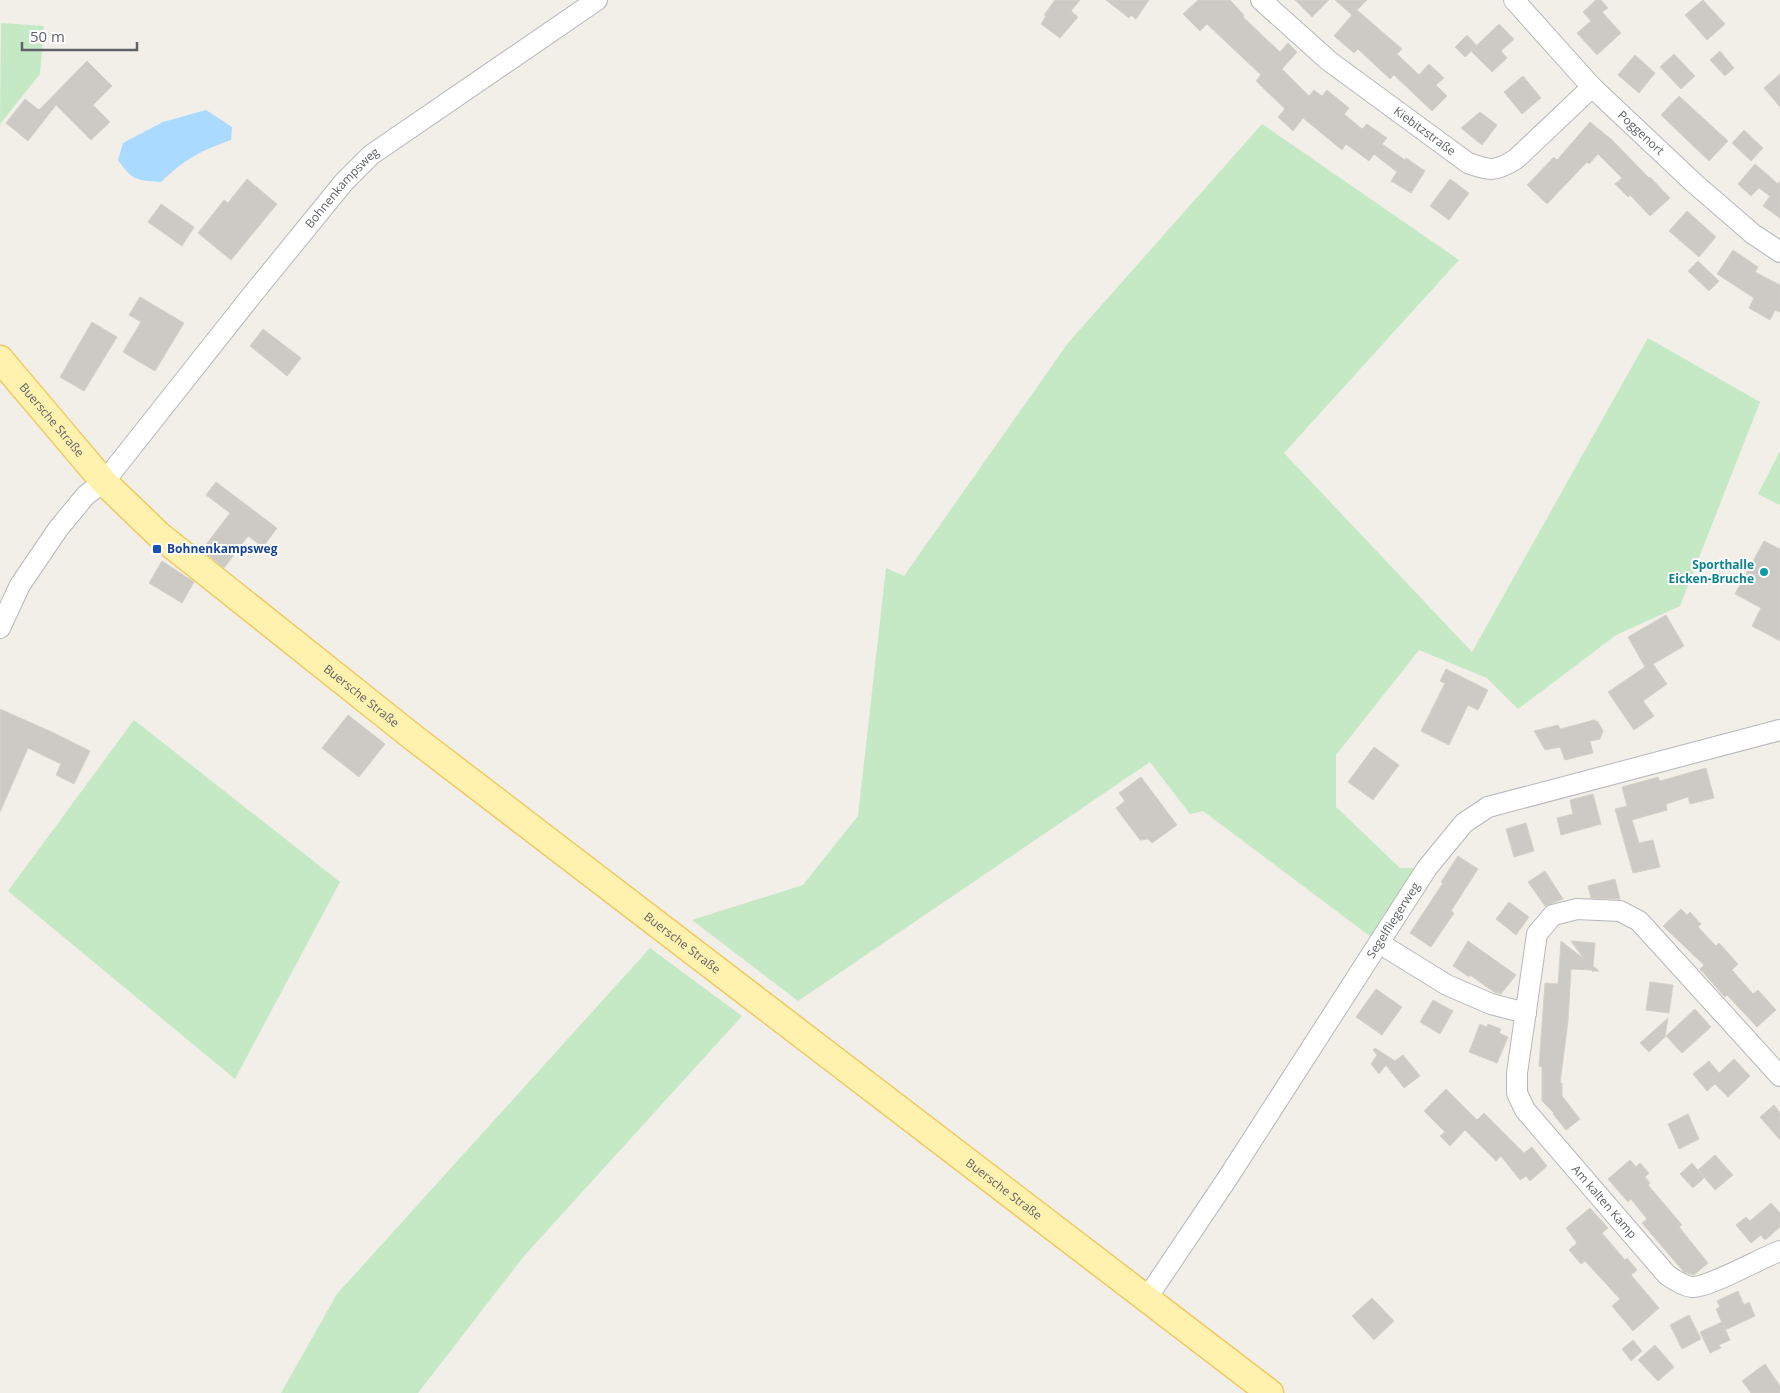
<svg xmlns="http://www.w3.org/2000/svg" width="1780" height="1393" font-family="'Open Sans',sans-serif">
<style>
.green{fill:#c5e8c5}
.water{fill:#aadaff}
.building{fill:#cccac5;stroke:#d6d1c6}
.lines{fill:none;stroke-linecap:round;stroke-linejoin:round}
.minor-casing{stroke:#b5b8bc;stroke-width:22}
.major-casing{stroke:#f2c960;stroke-width:29}
.minor{stroke:#fff;stroke-width:20}
.major{stroke:#fff2af;stroke-width:26}
.transit-dot{fill:#1a4fb4;stroke:#fff;stroke-width:2}
.culture-dot{fill:#0f9aa8;stroke:#fff;stroke-width:2}
.labels{text-anchor:middle;stroke-width:4;stroke-linejoin:round;paint-order:stroke}
.street-label{font-size:12px;fill:#5f6368;stroke:#fff}
.transit-label{font-size:12px;font-weight:bold;fill:#164399;stroke:#fff;text-anchor:start}
.culture-label{font-size:12px;font-weight:bold;fill:#0d838f;stroke:#fff;text-anchor:end}
</style>
<rect width="100%" height="100%" fill="#f1efe8"/>
<g class="green">
<path d="M1,23L44,26L40,74L0,124Z"/>
<path d="M1262,124L1459,260L1284,453L1472,652L1648,338L1760,402L1680,606L1616,635L1518,709L1487,678L1419,650L1336,755V807L1400,868H1427L1379,943L1203,811L1190,814L1150,762L798,1001L692,920L803,885L858,816L886,568L904,576L1068,343Z"/>
<path d="M1780,451V505L1758,494Z"/>
<path d="M134,720L340,882L235,1079L8,891Z"/>
<path d="M650,948L742,1016L524,1256L418,1393H281L337,1294Z"/>
</g>
<path class="water" d="M206,110L232,127L231,140C200,151 185,159 161,182C136,180 133,181 118,160L123,143L163,122Z"/>
<g class="building">
<path d="M1055,0H1080L1071,11L1078,17L1060,38L1041,24L1046,16L1044,15Z"/>
<path d="M1106,0H1149L1136,19L1131,15L1129,18Z"/>
<path d="M1198,0H1230L1244,15L1243,17L1280,52L1288,43L1297,52L1282,69L1309,96L1314,90L1322,96L1327,90L1349,108L1344,114L1362,129L1367,124L1387,138L1382,144L1405,160L1406,158L1425,171L1411,193L1391,181L1397,172L1374,154L1369,161L1346,144L1342,150L1303,118L1293,131L1278,117L1285,109L1256,81L1261,75L1207,24L1200,31L1183,14Z"/>
<path d="M1295,0H1329L1312,17Z"/>
<path d="M1335,0H1367L1357,10L1402,49L1397,54L1419,75L1429,64L1444,78L1436,85L1447,96L1432,111L1394,75L1390,79L1358,49L1354,53L1334,36L1352,15Z"/>
<path d="M1596,0H1601L1608,8L1602,12L1621,33L1597,55L1577,33L1591,21L1583,12Z"/>
<path d="M1703,0L1725,24L1707,40L1685,15Z"/>
<path d="M1499,24L1514,39L1501,51L1507,58L1492,72L1471,51Z"/>
<path d="M1467,35L1477,46L1465,57L1455,47Z"/>
<path d="M1720,51L1734,68L1725,76L1710,60Z"/>
<path d="M1674,54L1695,76L1681,89L1660,67Z"/>
<path d="M1635,55L1655,73L1639,93L1618,75Z"/>
<path d="M87,61L112,86L93,105L110,122L91,140L56,105L28,141L6,123L25,99L39,110Z"/>
<path d="M1780,74V107L1764,88Z"/>
<path d="M1523,76L1541,98L1522,114L1504,92Z"/>
<path d="M1679,96L1728,141L1709,161L1661,115Z"/>
<path d="M1480,112L1497,125L1482,145L1461,128Z"/>
<path d="M1590,122L1612,140L1649,178L1650,177L1670,198L1650,216L1630,195L1628,197L1615,184L1622,178L1598,154L1589,164L1587,162L1547,204L1527,185L1554,157L1557,160Z"/>
<path d="M1744,130L1763,148L1751,161L1732,143Z"/>
<path d="M1755,164L1778,184L1780,181V218L1763,206L1770,196L1759,188L1751,196L1738,184Z"/>
<path d="M247,179L277,204L231,260L198,233L224,200L228,203Z"/>
<path d="M1450,179L1469,193L1449,220L1430,206Z"/>
<path d="M161,204L194,227L182,246L148,222Z"/>
<path d="M1687,211L1716,237L1699,257L1669,231Z"/>
<path d="M1733,250L1758,267L1755,272L1780,285V312L1775,310L1770,320L1749,308L1754,298L1717,274Z"/>
<path d="M1698,261L1719,281L1709,291L1688,271Z"/>
<path d="M140,297L184,323L155,371L123,352L141,322L129,315Z"/>
<path d="M92,322L117,337L84,391L60,377Z"/>
<path d="M263,329L301,358L287,376L250,346Z"/>
<path d="M216,482L277,528L263,547L248,536L224,568L202,550L230,513L206,495Z"/>
<path d="M1764,541L1780,549V641L1752,626L1761,608L1735,594Z"/>
<path d="M162,561L194,582L182,603L149,583Z"/>
<path d="M1666,615L1684,646L1653,664L1667,684L1643,701L1654,716L1634,730L1608,692L1645,667L1628,637Z"/>
<path d="M1446,669L1488,690L1478,710L1468,705L1449,745L1421,731L1445,683L1440,681Z"/>
<path d="M0,709L54,733L90,751L74,784L56,775L61,764L28,748L0,812Z"/>
<path d="M348,715L385,744L359,777L322,748Z"/>
<path d="M1594,720L1598,722L1603,731L1600,739L1590,741L1593,753L1565,760L1560,747L1545,750L1534,731L1558,725L1560,729Z"/>
<path d="M1374,747L1399,765L1373,800L1348,782Z"/>
<path d="M1706,768L1714,798L1690,804L1688,797L1666,804L1667,810L1632,820L1639,843L1653,840L1660,867L1633,873L1615,809L1627,806L1622,787L1658,777L1660,781Z"/>
<path d="M1141,777L1177,825L1152,843L1148,839L1140,840L1116,808L1125,801L1119,793Z"/>
<path d="M1593,794L1601,824L1561,835L1557,818L1573,814L1570,800Z"/>
<path d="M1526,823L1534,851L1514,857L1506,829Z"/>
<path d="M1458,856L1478,869L1451,911L1454,913L1431,947L1410,933L1443,883L1441,882Z"/>
<path d="M1545,871L1563,899L1545,906L1528,882Z"/>
<path d="M1615,879L1620,899L1591,898L1588,886Z"/>
<path d="M1509,902L1529,917L1516,935L1496,919Z"/>
<path d="M1681,909L1687,915L1690,912L1701,924L1698,927L1716,946L1719,943L1738,964L1732,970L1753,994L1758,990L1776,1010L1757,1027L1727,995L1725,997L1700,969L1704,965L1663,926Z"/>
<path d="M1468,941L1516,975L1501,994L1494,992L1470,975L1469,977L1453,966Z"/>
<path d="M1561,941L1584,959L1571,941L1595,943L1593,966L1599,971H1593V972L1592,970L1571,969L1568,1021L1560,1083H1562V1096L1580,1119L1566,1130L1553,1114L1554,1113L1542,1101V1067L1539,1066L1545,983L1558,984Z"/>
<path d="M1650,982L1673,985L1669,1013L1646,1010Z"/>
<path d="M1376,989L1402,1007L1382,1035L1356,1017Z"/>
<path d="M1433,1000L1453,1011L1440,1034L1420,1022Z"/>
<path d="M1695,1009L1711,1027L1682,1053L1666,1036Z"/>
<path d="M1668,1018L1665,1037L1649,1052L1640,1043Z"/>
<path d="M1480,1024L1487,1027L1488,1024L1501,1029L1499,1033L1508,1037L1497,1063L1469,1052Z"/>
<path d="M1375,1048L1395,1061L1403,1055L1420,1076L1404,1088L1386,1065L1379,1074L1371,1064L1377,1055L1373,1050Z"/>
<path d="M1734,1059L1750,1076L1728,1097L1715,1084L1707,1091L1693,1074L1709,1061L1719,1073Z"/>
<path d="M1446,1089L1477,1120L1484,1113L1524,1153L1532,1147L1547,1166L1530,1181L1526,1176L1520,1180L1501,1156L1496,1161L1465,1130L1450,1146L1440,1136L1445,1132L1424,1111Z"/>
<path d="M1774,1105L1780,1113V1140L1760,1117Z"/>
<path d="M1688,1114L1699,1139L1679,1149L1668,1124Z"/>
<path d="M1715,1155L1733,1175L1715,1190L1698,1170Z"/>
<path d="M1630,1160L1636,1167L1640,1163L1649,1173L1645,1177L1650,1183L1648,1185L1682,1225L1679,1227L1708,1263L1694,1275L1684,1272L1642,1223L1647,1219L1631,1199L1628,1202L1608,1179Z"/>
<path d="M1692,1163L1704,1178L1693,1188L1680,1174Z"/>
<path d="M1771,1203L1780,1213V1227L1765,1240L1761,1235L1751,1243L1736,1225L1746,1217L1750,1221Z"/>
<path d="M1590,1208L1608,1228L1602,1233L1625,1260L1627,1258L1637,1270L1631,1275L1659,1308L1633,1331L1612,1306L1620,1299L1585,1261L1581,1264L1569,1250L1577,1243L1566,1228Z"/>
<path d="M1738,1291L1744,1305L1749,1302L1755,1316L1725,1330L1716,1309L1720,1307L1717,1301Z"/>
<path d="M1372,1298L1394,1321L1374,1340L1352,1316Z"/>
<path d="M1689,1315L1701,1339L1682,1349L1670,1325Z"/>
<path d="M1722,1322L1730,1340L1719,1345L1721,1348L1710,1353L1700,1332Z"/>
<path d="M1633,1340L1642,1351L1631,1361L1622,1349Z"/>
<path d="M1655,1345L1674,1367L1658,1381L1638,1360Z"/>
<path d="M1765,1364L1780,1386V1393H1751L1742,1381Z"/>
</g>
<g class="lines">
<g class="minor-casing">
<g id="minor">
<path id="s1" d="M1261,0L1329,61L1468,163C1491,171 1495,172 1516,159L1592,87"/>
<path id="s2" d="M1514,0L1592,87L1694,183L1753,234L1780,252"/>
<path id="s3" d="M0,628L20,585L58,529L86,495L104,482L252,295L344,182L371,155L597,0"/>
<path d="M1379,943L1447,985L1491,1004L1526,1013"/>
<path id="s4" d="M1780,1076L1639,921L1620,911L1577,909L1553,915L1537,934L1517,1073V1093L1525,1110L1667,1275C1675,1280 1683,1286 1692,1287C1708,1288 1761,1258 1780,1251"/>
<path id="s5" d="M1147,1298L1227,1179L1427,868L1464,823L1488,807L1780,730"/>
</g>
</g>
<g class="major-casing">
<g id="major">
<path id="s6" d="M0,359L104,482L159,535L414,738L1270,1393"/>
</g>
</g>
<use href="#minor" class="minor"/>
<use href="#major" class="major"/>
</g>
<rect class="transit-dot" x="152" y="544" width="10" height="10" rx="2.5"/>
<circle class="culture-dot" cx="1764" cy="572" r="5"/>
<g class="labels">
<g class="street-label">
<text dy="4" stroke="none"><textPath href="#s1" startOffset="210">Kiebitzstraße</textPath></text>
<text dy="4" stroke="none"><textPath href="#s2" startOffset="184">Poggenort</textPath></text>
<text dy="4" stroke="none"><textPath href="#s3" startOffset="560">Bohnenkampsweg</textPath></text>
<text dy="4" stroke="none"><textPath href="#s6" startOffset="80">Buersche Straße</textPath></text>
<text dy="4" stroke="none"><textPath href="#s6" startOffset="496">Buersche Straße</textPath></text>
<text dy="4" stroke="none"><textPath href="#s5" startOffset="451">Segelfliegerweg</textPath></text>
<text dy="4" stroke="none"><textPath href="#s6" startOffset="901">Buersche Straße</textPath></text>
<text dy="4" stroke="none"><textPath href="#s6" startOffset="1306">Buersche Straße</textPath></text>
<text dy="4" stroke="none"><textPath href="#s4" startOffset="624">Am kalten Kamp</textPath></text>
</g>
<g class="transit-label">
<text x="167" y="553">Bohnenkampsweg</text>
</g>
<g class="culture-label">
<text x="1754" y="569">Sporthalle<tspan x="1754" dy="14">Eicken-Bruche</tspan></text>
</g>
</g>
<path d="M22 42v8h115v-8" fill="none" stroke="#5f6368" stroke-width="2.5"/>
<text x="30" y="42" font-size="15" fill="#5f6368" stroke="#ffffff" stroke-width="4" paint-order="stroke">50 m</text>
</svg>
